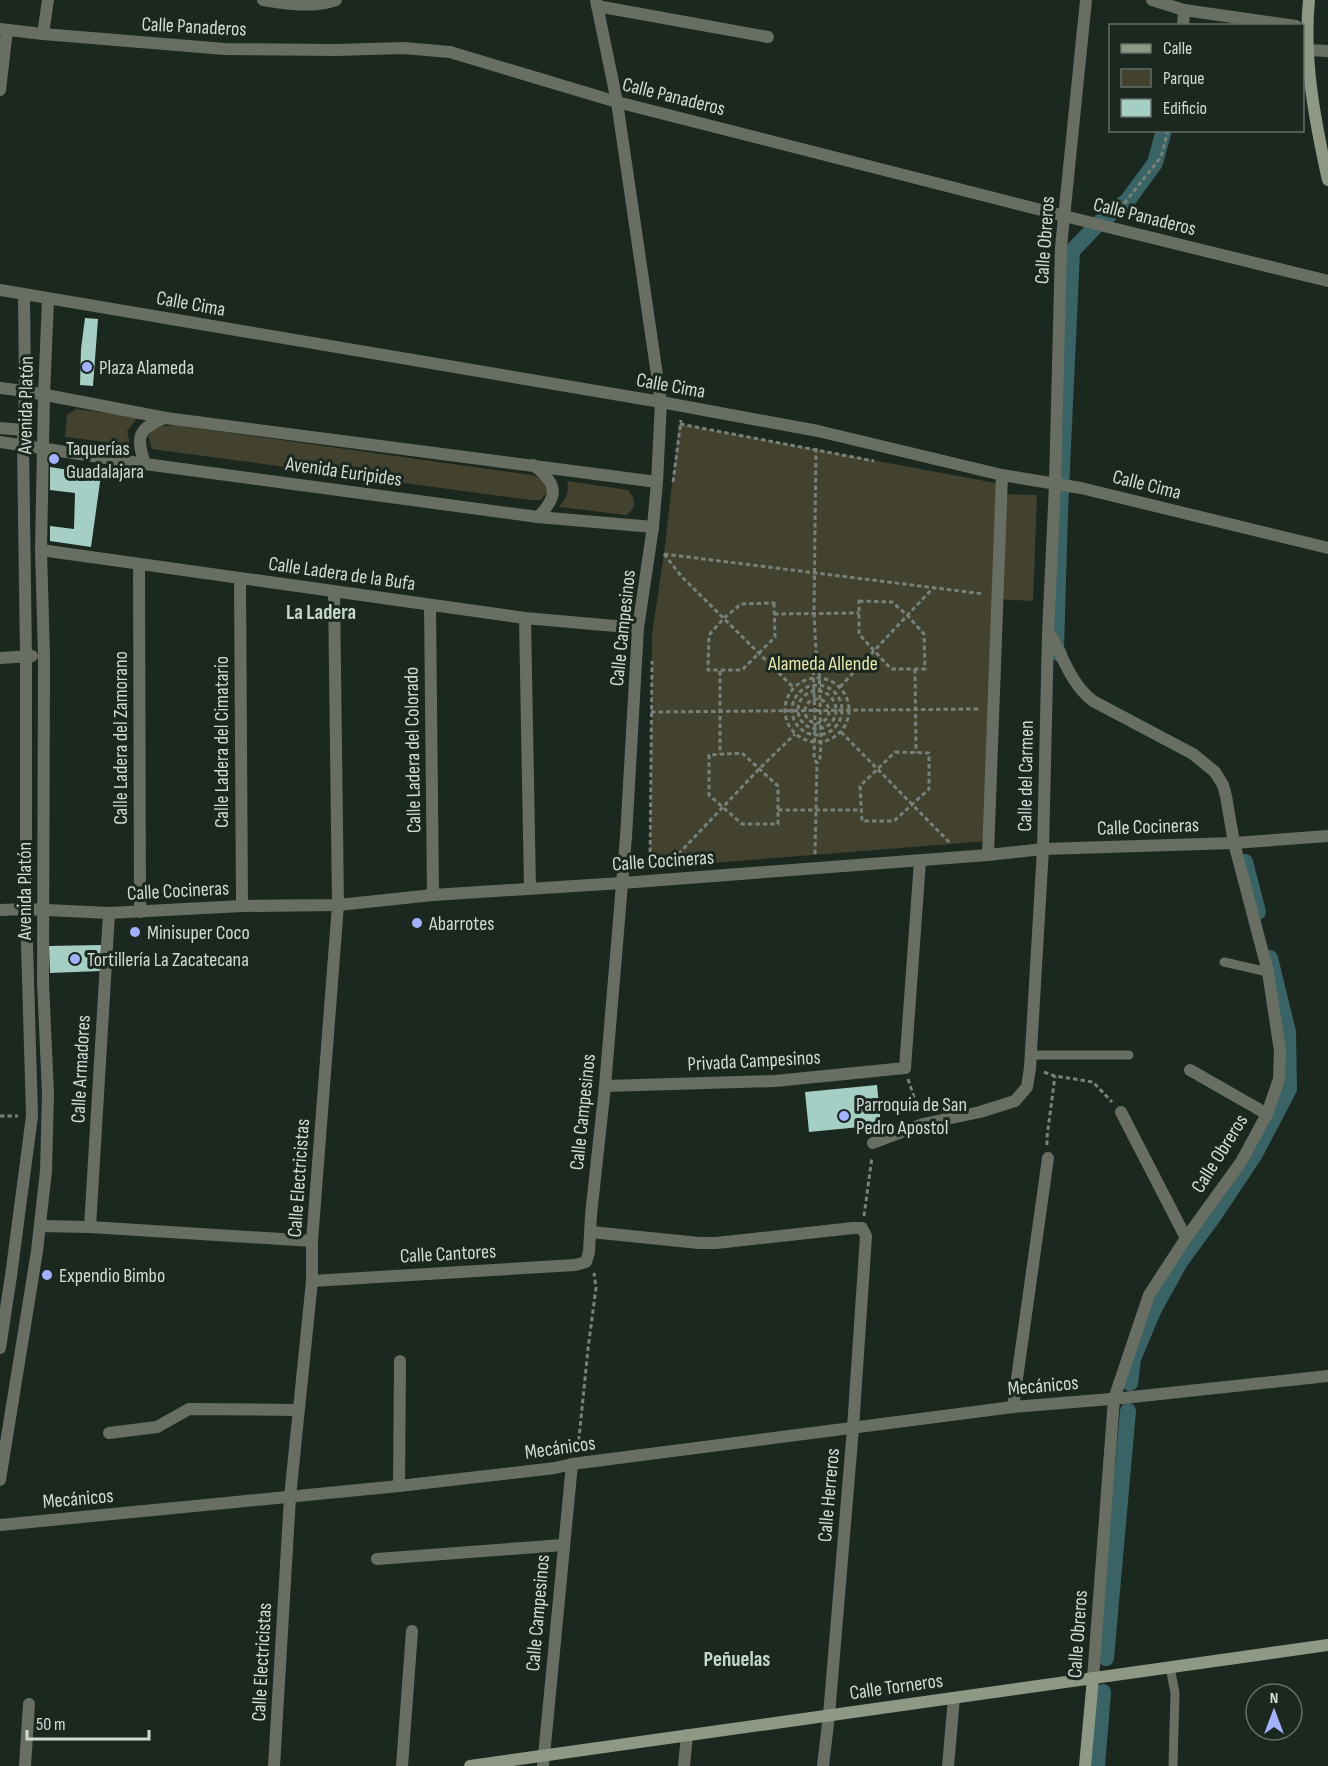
<svg xmlns="http://www.w3.org/2000/svg" width="1328" height="1766" font-family="'Sofia Sans Condensed',sans-serif">
<style>
.green{fill:#43422f}
.lines{fill:none;stroke-linecap:round;stroke-linejoin:round}
.canal{stroke:#3a6366;stroke-width:16}
.building{fill:#a5cfc4}
.path{stroke:#768179;stroke-width:3;stroke-dasharray:4.5 3;stroke-linecap:butt}
.lane{stroke:#686e61;stroke-width:9}
.street{stroke:#686e61;stroke-width:12}
.secondary{stroke:#8e9884;stroke-width:12}
.poi-dot{fill:#a3b2fd;stroke:#1b281f;stroke-width:2}
.labels{text-anchor:middle;stroke-width:6;stroke-linejoin:round;paint-order:stroke}
.street-label{font-size:20px;fill:#d2dad4;stroke:#1b281f}
.poi-label{font-size:20px;fill:#d2dad4;stroke:#1b281f;text-anchor:start}
.park-label{font-size:20px;fill:#ebe7ac;stroke:#1b281f}
.neighbourhood-label{font-size:21px;font-weight:bold;fill:#c7d8cb;stroke:#1b281f}
</style>
<rect width="100%" height="100%" fill="#1b281f"/>
<g class="green">
<path d="M76,409L138,417L127,431L130,445L65,437L67,415Z"/>
<path d="M679,424L1001,484V494L1037,495L1033,601L998,599L988,841L650,868L652,634L664,554Z"/>
<path d="M174,425L532,475L543,480L548,491L541,500H531L152,449L148,436L155,427Z"/>
<path d="M567,481L628,490C636,499 637,508 626,515L559,507C566,498 570,492 567,481Z"/>
</g>
<g class="lines">
<g class="canal">
<path d="M1059,654L1056,649L1060,513L1072,251L1099,223L1128,200L1155,163L1164,130"/>
<path d="M1245,862L1258,912"/>
<path d="M1130,1383L1133,1359L1153,1311L1180,1262L1213,1217L1255,1154L1289,1089L1288,1032L1270,958"/>
<path d="M1106,1658L1128,1411"/>
<path d="M1097,1766L1103,1692"/>
</g>
</g>
<g class="building">
<path d="M85,318L98,319L93,386L80,385L81,349Z"/>
<path d="M50,467L101,475L91,547L50,541V526L74,529L75,493L50,490Z"/>
<path d="M101,945L100,971L50,973L49,946Z"/>
<path d="M877,1085L881,1125L809,1132L805,1092Z"/>
</g>
<g class="lines">
<g class="path">
<path d="M1115,215L1161,157L1168,130"/>
<path d="M680,424L874,461"/>
<path d="M816,448L814,613L816,651L819,663L821,742L820,758L817,763"/>
<path d="M673,482L681,420"/>
<path d="M664,554L984,594"/>
<path d="M664,554L682,577L794,688"/>
<path d="M859,601L892,602L907,615L924,634L925,669H891L859,634Z"/>
<path d="M774,603L775,637L742,670H708L709,635L724,618L741,604Z"/>
<path d="M774,614L859,613"/>
<path d="M915,669L916,753"/>
<path d="M720,671V754"/>
<circle cx="817" cy="710" r="32"/>
<circle cx="817" cy="710" r="25"/>
<path d="M840,687L934,587"/>
<circle cx="817" cy="710" r="19"/>
<circle cx="817" cy="711" r="12"/>
<path d="M651,712L979,709"/>
<path d="M841,732L950,843"/>
<path d="M895,752L929,753V789L894,821H862L860,786Z"/>
<path d="M742,753L778,786V824H742L709,795V755Z"/>
<path d="M778,810H860"/>
<path d="M815,854L817,763L814,759L815,722L813,662L815,653"/>
<path d="M668,865L759,769L795,734"/>
<path d="M650,867L652,661"/>
<path d="M1044,1072L1055,1076L1093,1082L1112,1102"/>
<path d="M908,1079L917,1106V1113"/>
<path d="M917,1106L928,1107"/>
<path d="M0,1116H18"/>
<path d="M1047,1145V1137L1055,1076"/>
<path d="M864,1216L872,1157"/>
<path d="M578,1448L588,1349L596,1288L594,1273"/>
</g>
<g class="lane">
<path d="M1224,962L1268,972"/>
<path d="M1031,1055H1129"/>
<path d="M1170,1667L1175,1693L1173,1766"/>
</g>
<g class="street">
<path d="M263,0C287,4 313,8 336,0"/>
<path d="M1152,0L1184,10L1296,26"/>
<path d="M597,6L768,37"/>
<path d="M1183,26L1184,10"/>
<path d="M0,29L43,34L225,49L336,50L403,48L450,52L617,102L1108,227L1328,281"/>
<path d="M43,34L48,0"/>
<path d="M1307,50L1328,51"/>
<path d="M0,90L7,30"/>
<path d="M0,290L661,402L818,431L1002,475L1081,488L1328,548"/>
<path d="M0,388L25,391L166,418L657,482"/>
<path d="M0,428L23,430"/>
<path d="M0,442L145,464L538,517L653,527"/>
<path d="M145,464C136,437 137,429 165,418"/>
<path d="M533,465C557,483 560,495 538,517"/>
<path d="M41,550L525,618L638,628"/>
<path d="M139,564L140,912"/>
<path d="M240,578L242,906"/>
<path d="M430,605L433,895"/>
<path d="M525,618L530,889"/>
<path d="M1048,634L1052,637C1064,660 1072,685 1093,701L1193,754L1215,772L1223,785L1226,796L1234,843L1268,972L1280,1051L1279,1079L1267,1114L1241,1162L1186,1238L1149,1295L1114,1399L1093,1678"/>
<path d="M0,658L32,656"/>
<path d="M988,855L1002,475"/>
<path d="M0,910L26,909L109,913L242,906L338,905L433,895L622,883L988,855L1043,849L1234,843L1328,836"/>
<path d="M1190,1070L1267,1114"/>
<path d="M605,1086L775,1081L905,1068L920,861"/>
<path d="M1121,1112L1186,1238"/>
<path d="M873,1143L923,1124L980,1112L1015,1101L1027,1087L1030,1068L1043,849L1048,634L1055,484L1061,247L1086,0"/>
<path d="M40,1226L90,1227L312,1241"/>
<path d="M90,1227L109,913"/>
<path d="M591,1232L699,1243H716L853,1228H862L866,1236L853,1428L829,1715L823,1766"/>
<path d="M312,1281L575,1265L586,1262L589,1252L591,1215L605,1086L626,837L638,628L653,527L657,482L661,402L617,102L596,0"/>
<path d="M0,1348L11,1276L32,1116L26,909V656L23,444L25,391L24,295"/>
<path d="M1013,1407L1048,1158"/>
<path d="M109,1433L157,1427L189,1409L298,1410"/>
<path d="M0,1480L37,1251L46,1171L48,1094L43,982L44,656L41,550L44,395L48,299"/>
<path d="M399,1486L400,1361"/>
<path d="M0,1525L399,1486L555,1468L572,1464L1013,1407L1123,1398L1328,1376"/>
<path d="M377,1559L563,1545"/>
<path d="M25,1766L29,1704"/>
<path d="M274,1766L290,1497L312,1281V1241L338,905L334,591"/>
<path d="M402,1766L412,1631"/>
<path d="M543,1766L572,1464"/>
<path d="M684,1766L687,1735"/>
<path d="M948,1766L954,1698"/>
</g>
<g class="secondary">
<path d="M1309,0C1303,60 1315,121 1328,180"/>
<path d="M470,1766L1328,1645"/>
<path d="M1085,1766L1093,1678"/>
</g>
</g>
<g class="poi-dot">
<circle cx="87" cy="367" r="6"/>
<circle cx="54" cy="459" r="6"/>
<circle cx="417" cy="923" r="6"/>
<circle cx="135" cy="932" r="6"/>
<circle cx="75" cy="959" r="6"/>
<circle cx="844" cy="1116" r="6"/>
<circle cx="47" cy="1275" r="6"/>
</g>
<g class="labels">
<g class="street-label">
<text transform="translate(194 26) rotate(3)" y="7">Calle Panaderos</text>
<text transform="translate(674 96) rotate(14)" y="7">Calle Panaderos</text>
<text transform="translate(1145 216) rotate(14)" y="7">Calle Panaderos</text>
<text transform="translate(1044 240) rotate(-86)" y="7">Calle Obreros</text>
<text transform="translate(191 303) rotate(10)" y="7">Calle Cima</text>
<text transform="translate(671 385) rotate(10)" y="7">Calle Cima</text>
<text transform="translate(25 405) rotate(-89)" y="7">Avenida Platón</text>
<text transform="translate(344 471) rotate(8)" y="7">Avenida Euripides</text>
<text transform="translate(1147 484) rotate(14)" y="7">Calle Cima</text>
<text transform="translate(342 573) rotate(8)" y="7">Calle Ladera de la Bufa</text>
<text transform="translate(622 628) rotate(-84)" y="7">Calle Campesinos</text>
<text transform="translate(120 738) rotate(-90)" y="7">Calle Ladera del Zamorano</text>
<text transform="translate(221 742) rotate(-90)" y="7">Calle Ladera del Cimatario</text>
<text transform="translate(412 750) rotate(-91)" y="7">Calle Ladera del Colorado</text>
<text transform="translate(1025 776) rotate(-89)" y="7">Calle del Carmen</text>
<text transform="translate(1148 826) rotate(-2)" y="7">Calle Cocineras</text>
<text transform="translate(663 860) rotate(-4)" y="7">Calle Cocineras</text>
<text transform="translate(178 890) rotate(-3)" y="7">Calle Cocineras</text>
<text transform="translate(24 891) rotate(-90)" y="7">Avenida Platón</text>
<text transform="translate(754 1060) rotate(-3)" y="7">Privada Campesinos</text>
<text transform="translate(80 1069) rotate(-87)" y="7">Calle Armadores</text>
<text transform="translate(582 1112) rotate(-84)" y="7">Calle Campesinos</text>
<text transform="translate(1219 1153) rotate(-58)" y="7">Calle Obreros</text>
<text transform="translate(298 1178) rotate(-86)" y="7">Calle Electricistas</text>
<text transform="translate(448 1253) rotate(-3)" y="7">Calle Cantores</text>
<text transform="translate(1043 1385) rotate(-5)" y="7">Mecánicos</text>
<text transform="translate(560 1447) rotate(-8)" y="7">Mecánicos</text>
<text transform="translate(828 1495) rotate(-85)" y="7">Calle Herreros</text>
<text transform="translate(78 1498) rotate(-5)" y="7">Mecánicos</text>
<text transform="translate(537 1613) rotate(-85)" y="7">Calle Campesinos</text>
<text transform="translate(1077 1634) rotate(-86)" y="7">Calle Obreros</text>
<text transform="translate(261 1662) rotate(-87)" y="7">Calle Electricistas</text>
<text transform="translate(896 1686) rotate(-8)" y="7">Calle Torneros</text>
</g>
<g class="poi-label">
<text x="99" y="374">Plaza Alameda</text>
<text x="66" y="455">Taquerías<tspan x="66" dy="23">Guadalajara</tspan></text>
<text x="429" y="930">Abarrotes</text>
<text x="147" y="939">Minisuper Coco</text>
<text x="87" y="966">Tortillería La Zacatecana</text>
<text x="856" y="1111">Parroquia de San<tspan x="856" dy="23">Pedro Apostol</tspan></text>
<text x="59" y="1282">Expendio Bimbo</text>
</g>
<g class="park-label">
<text x="823" y="670">Alameda Allende</text>
</g>
<g class="neighbourhood-label">
<text x="321" y="619">La Ladera</text>
<text x="737" y="1666">Peñuelas</text>
</g>
</g>
<rect x="1109" y="24" width="195" height="108" fill="#1b281f" stroke="#646f67" stroke-width="1.5"/>
<rect x="1121" y="44" width="30" height="9" fill="#8e9884" stroke="#646f67" stroke-width="1.5"/>
<text x="1163" y="54" font-size="18" fill="#d2dad4">Calle</text>
<rect x="1121" y="69" width="30" height="18" fill="#43422f" stroke="#646f67" stroke-width="1.5"/>
<text x="1163" y="84" font-size="18" fill="#d2dad4">Parque</text>
<rect x="1121" y="99" width="30" height="18" fill="#a5cfc4" stroke="#646f67" stroke-width="1.5"/>
<text x="1163" y="114" font-size="18" fill="#d2dad4">Edificio</text>
<g transform="translate(1274 1712)"><circle r="28" fill="#1b281f" stroke="#646f67" stroke-width="1.5"/>
<path d="M0-4.5L10 22L0 15L-10 22Z" fill="#a3b2fd"/>
<text y="-9" font-size="16" font-weight="bold" text-anchor="middle" fill="#d2dad4">N</text>
</g>
<path d="M27 1730v9h122v-9" fill="none" stroke="#d2dad4" stroke-width="3"/>
<text x="36" y="1730" font-size="18" fill="#d2dad4" stroke="#1b281f" stroke-width="4.5" paint-order="stroke">50 m</text>
</svg>
